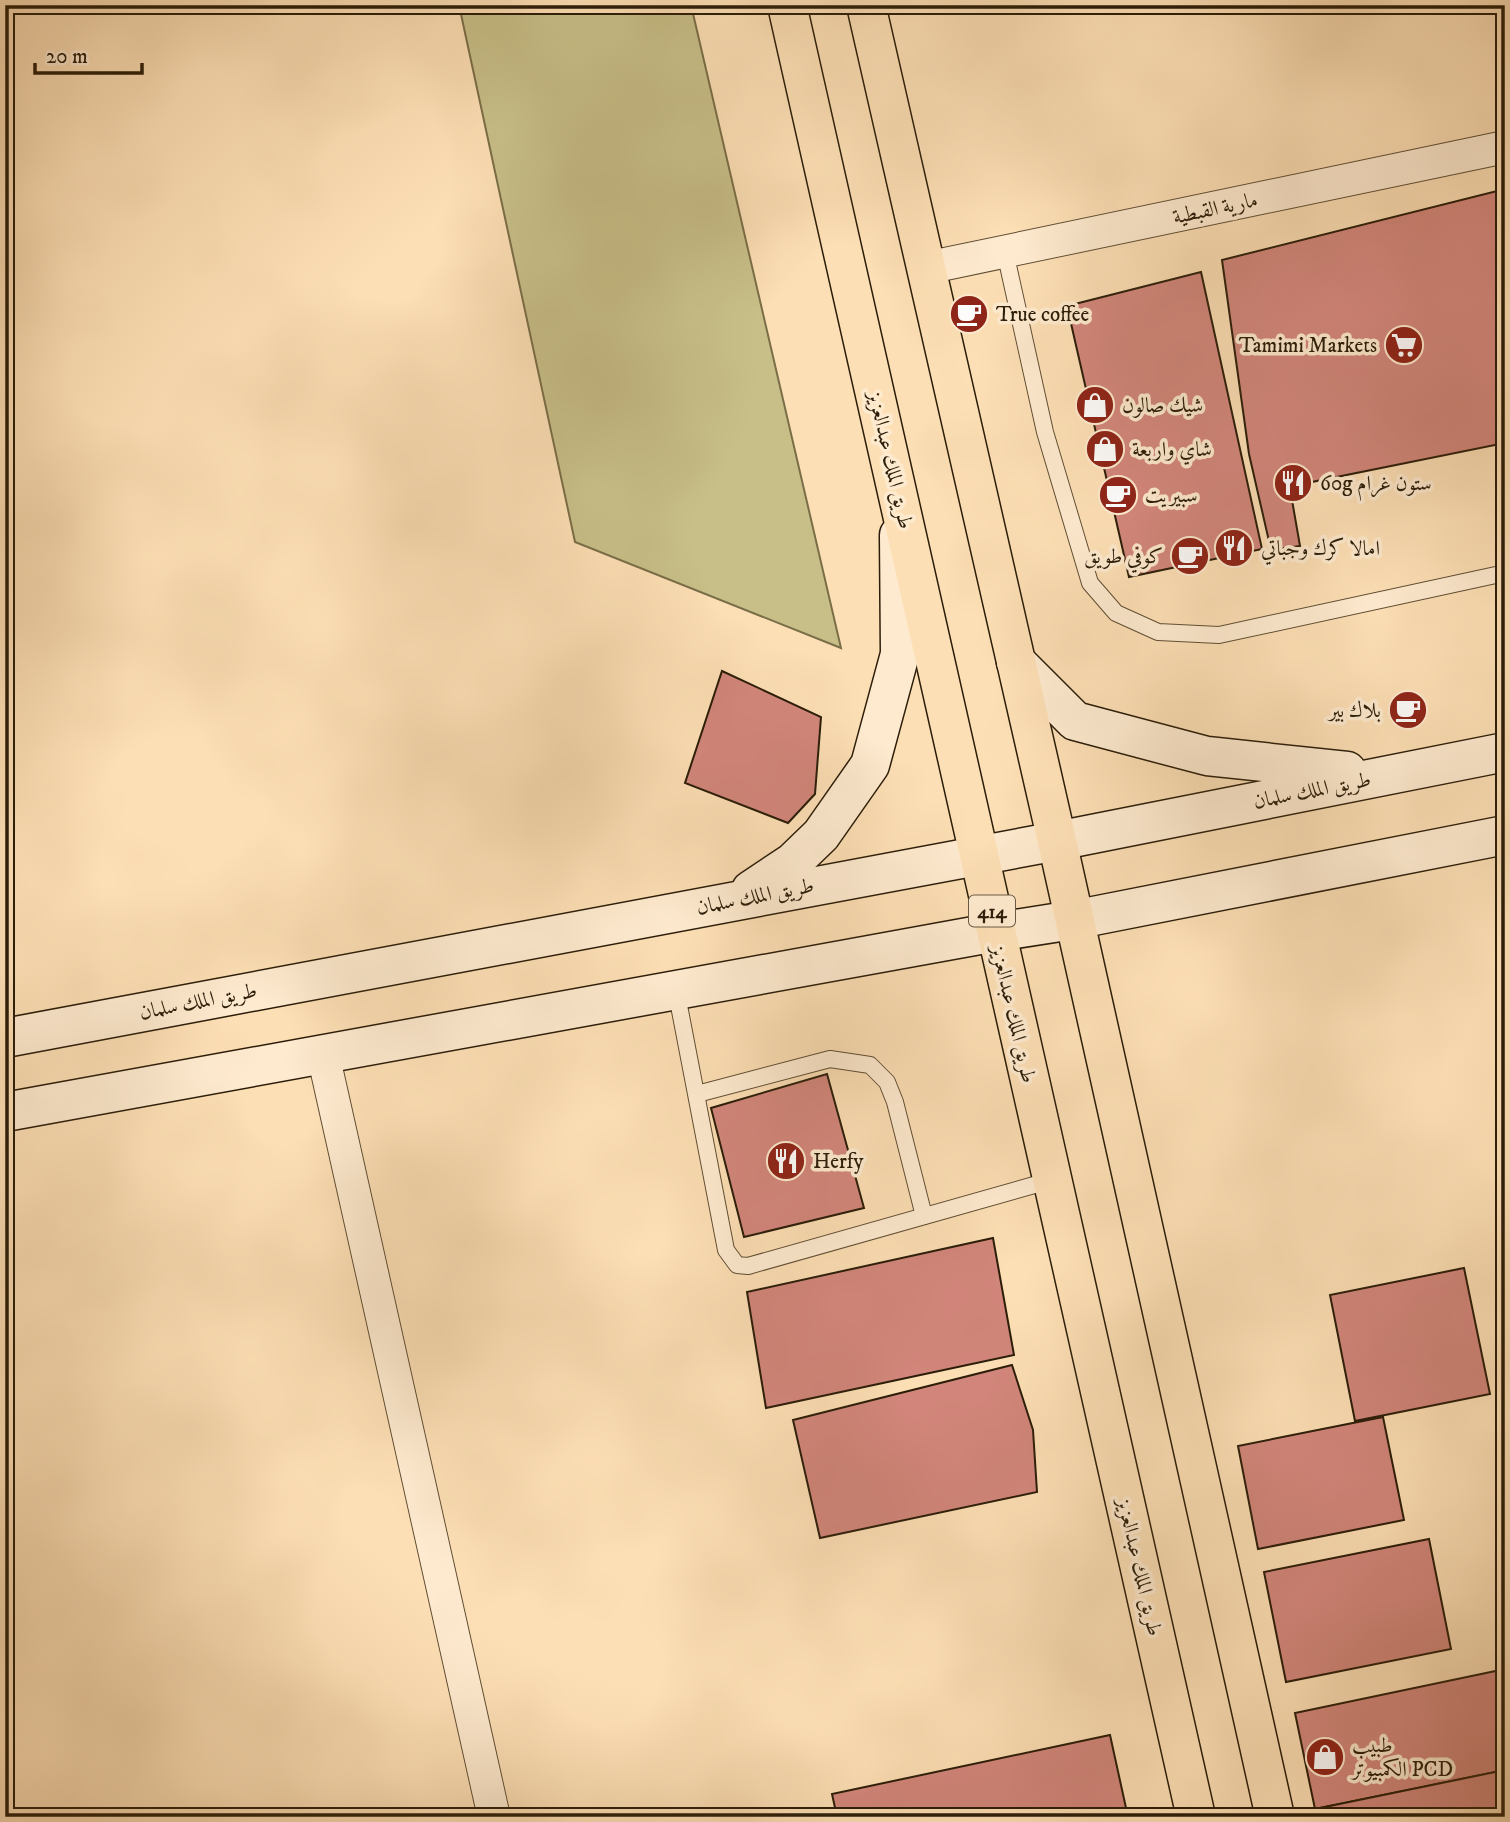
<svg xmlns="http://www.w3.org/2000/svg" width="1510" height="1822" font-family="'IM FELL DW Pica',Amiri,serif">
<style>
.green{fill:#c8bf88;stroke:#7a6e48;stroke-width:2}
.building{fill:#d2867b;stroke:#2b1d09;stroke-width:2}
.lines{fill:none;stroke-linecap:round;stroke-linejoin:round}
.service-casing{stroke:#604e34;stroke-width:18}
.minor-casing{stroke:#604e34;stroke-width:34}
.secondary-casing{stroke:#2b1d09;stroke-width:41}
.trunk-casing{stroke:#2b1d09;stroke-width:41}
.service{stroke:#feeacf;stroke-width:16}
.minor{stroke:#feeacf;stroke-width:32}
.secondary{stroke:#feeacf;stroke-width:38}
.trunk{stroke:#fddfb5;stroke-width:38}
.labels{text-anchor:middle;stroke-width:7;stroke-linejoin:round;paint-order:stroke}
.shield{fill:#feeacf;stroke:#6a5a44;stroke-width:2}
.shield-label{font-size:19px;font-weight:bold;fill:#2b1d09}
.street-label{font-size:21px;fill:#2b1d09;stroke:#feeacf}
.poi-label{font-size:21px;fill:#2b1d09;stroke:#feeacf;text-anchor:start}
</style>
<rect width="100%" height="100%" fill="#fddfb5"/>
<filter id="stains"><feTurbulence type="fractalNoise" baseFrequency=".00286" numOctaves="4"/><feColorMatrix values="0 0 0 0 .2 0 0 0 0 .09 0 0 0 0 .02 0 0 0 .5 -.17"/></filter>
<radialGradient id="worn" r=".72"><stop offset=".6" stop-color="#630" stop-opacity="0"/><stop offset="1" stop-color="#630" stop-opacity=".3"/></radialGradient>
<path class="green" d="M459,5H691L841,648L575,542Z"/>
<g class="building">
<path d="M1505,189V443L1307,483L1292,500L1300,546L1271,550L1249,454L1222,260Z"/>
<path d="M1201,272L1262,549L1129,577L1067,306Z"/>
<path d="M722,671L821,717L815,794L788,823L685,783Z"/>
<path d="M1413,693L1424,717L1404,723L1394,702Z"/>
<path d="M827,1074L864,1208L744,1237L711,1108Z"/>
<path d="M993,1238L1014,1355L766,1408L747,1292Z"/>
<path d="M1464,1268L1490,1394L1355,1421L1330,1295Z"/>
<path d="M1012,1365L1033,1430L1037,1492L820,1538L793,1420Z"/>
<path d="M1383,1417L1404,1520L1258,1549L1238,1446Z"/>
<path d="M1429,1539L1451,1649L1286,1682L1264,1572Z"/>
<path d="M1505,1669V1770L1315,1809L1295,1713Z"/>
<path d="M1110,1735L1128,1817H837L832,1794Z"/>
<path d="M1505,1770V1817H1317L1315,1809Z"/>
</g>
<g class="lines">
<g class="service-casing">
<g id="service">
<path d="M1005,252L1045,432L1090,583L1116,613L1158,632L1219,635L1505,573"/>
<path d="M676,990L726,1250L737,1265L748,1266L1052,1180"/>
<path d="M697,1094L830,1059L870,1065L887,1082L895,1102L924,1216"/>
</g>
</g>
<g class="minor-casing">
<g id="minor">
<path d="M926,268L1505,147"/>
<path d="M323,1054L494,1817"/>
</g>
</g>
<g class="secondary-casing">
<g id="secondary">
<path d="M1016,662L1075,721L1207,756L1347,771"/>
<path d="M751,890L793,862L821,835L870,765L900,654L899,535"/>
<path d="M5,1038L1057,841L1505,752"/>
<path d="M5,1112L996,932L1073,920L1505,835"/>
</g>
</g>
<g class="trunk-casing">
<g id="trunk">
<path d="M787,5C925,609 1059,1213 1196,1817"/>
<path d="M866,5L1057,841L1275,1817"/>
</g>
</g>
<use href="#service" class="service"/>
<use href="#minor" class="minor"/>
<use href="#secondary" class="secondary"/>
<use href="#trunk" class="trunk"/>
</g>
<defs>
<g id="cafe-disc" transform="scale(2.0125)"><circle r="9.5" fill="#8f2418" stroke="#feeacf"/><path d="M-5.5-4.5H6V0H3Q3 3.5 0 3.5H-2.5Q-5.5 3.5-5.5 0ZM3-3.2v2h1.7v-2ZM-6 4.5H4V6H-6Z" fill="#fff"/></g>
<g id="supermarket-disc" transform="scale(2.0125)"><circle r="9.5" fill="#8f2418" stroke="#feeacf"/><path d="M-6-5.5h2.5l.6 2H6L4.5 2H-2.5L-4.4-4H-6ZM-1.5 3.2a1.3 1.3 0 1 0 .1 0ZM3 3.2a1.3 1.3 0 1 0 .1 0Z" fill="#fff"/></g>
<g id="shop-disc" transform="scale(2.0125)"><circle r="9.5" fill="#8f2418" stroke="#feeacf"/><path d="M-5-2.5h2.3a2.7 3.5 0 0 1 5.4 0H5L5.5 6h-11ZM-1.5-2.5h3a1.5 2.3 0 0 0-3 0Z" fill="#fff"/></g>
<g id="restaurant-disc" transform="scale(2.0125)"><circle r="9.5" fill="#8f2418" stroke="#feeacf"/><path d="M-5-6h1v4h1v-4h1v4h1v-4h1v5L-1.5 .5V6h-2V.5L-5-1ZM5-6V6H3V1.5H1.5Q1.5-4 5-6Z" fill="#fff"/></g>
</defs>
<g fill-rule="evenodd">
<use href="#cafe-disc" x="969" y="314"/>
<use href="#supermarket-disc" x="1404" y="345"/>
<use href="#shop-disc" x="1095" y="405"/>
<use href="#shop-disc" x="1105" y="449"/>
<use href="#restaurant-disc" x="1293" y="483"/>
<use href="#cafe-disc" x="1118" y="495"/>
<use href="#restaurant-disc" x="1234" y="548"/>
<use href="#cafe-disc" x="1190" y="556"/>
<use href="#cafe-disc" x="1408" y="710"/>
<use href="#restaurant-disc" x="786" y="1161"/>
<use href="#shop-disc" x="1325" y="1757"/>
</g>
<g class="labels">
<rect class="shield" x="969" y="895.5" width="46" height="31" rx="5"/>
<g class="shield-label">
<text x="992" y="918">414</text>
</g>
<g class="street-label">
<text transform="translate(1215 208) rotate(-12)" y="7">مارية القبطية</text>
<text transform="translate(891 460) rotate(77)" y="7">طريق الملك عبدالعزيز</text>
<text transform="translate(1312 790) rotate(-11)" y="7">طريق الملك سلمان</text>
<text transform="translate(755 896) rotate(-11)" y="7">طريق الملك سلمان</text>
<text transform="translate(198 1001) rotate(-11)" y="7">طريق الملك سلمان</text>
<text transform="translate(1014 1014) rotate(77)" y="7">طريق الملك عبدالعزيز</text>
<text transform="translate(1140 1567) rotate(77)" y="7">طريق الملك عبدالعزيز</text>
</g>
<g class="poi-label">
<text x="996" y="321">True coffee</text>
<text x="1377" y="352" text-anchor="end">Tamimi Markets</text>
<text x="1122" y="412">شيك صالون</text>
<text x="1132" y="456">شاي واربعة</text>
<text x="1320" y="490">60g ستون غرام</text>
<text x="1145" y="502">سبيريت</text>
<text x="1261" y="555">امالا كرك وجباتي</text>
<text x="1163" y="563" text-anchor="end">كوفي طويق</text>
<text x="1381" y="717" text-anchor="end">بلاك بير</text>
<text x="813" y="1168">Herfy</text>
<text x="1352" y="1752">طبيب<tspan x="1352" dy="24">الكمبيوتر PCD</tspan></text>
</g>
</g>
<rect width="1510" height="1822" fill="none" stroke="#fddfb5" stroke-width="28"/>
<rect x="7" y="7" width="1496" height="1808" fill="none" stroke="#2b1d09" stroke-width="3.5"/>
<rect x="14" y="14" width="1482" height="1794" fill="none" stroke="#2b1d09" stroke-width="2"/>
<path d="M35 63v10h107v-10" fill="none" stroke="#2b1d09" stroke-width="3.5"/>
<text x="46" y="63" font-size="21" fill="#2b1d09" stroke="#feeacf" stroke-width="5" paint-order="stroke">20 m</text>
<rect width="100%" height="100%" filter="url(#stains)"/>
<rect width="100%" height="100%" fill="url(#worn)"/>
</svg>
